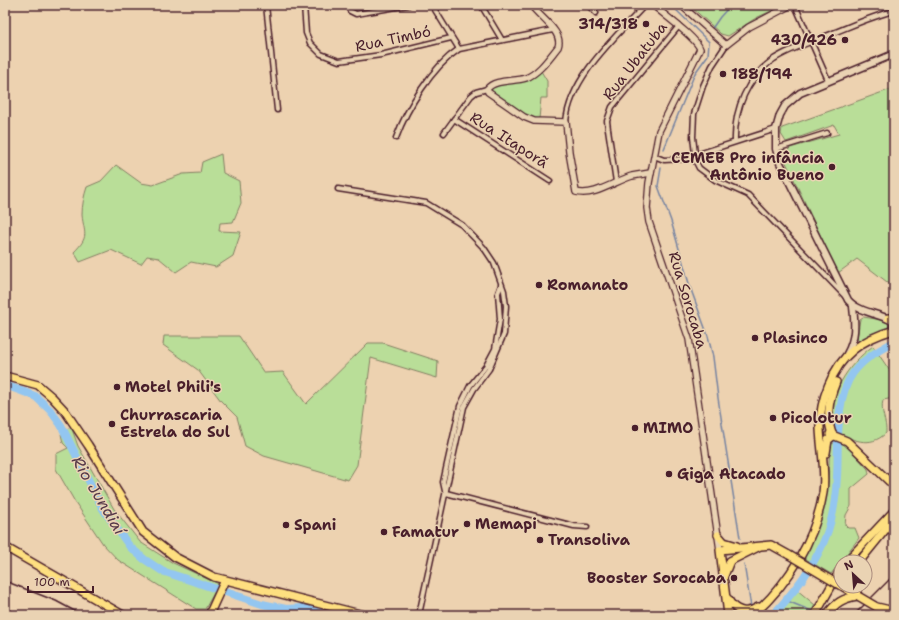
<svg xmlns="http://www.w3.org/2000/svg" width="899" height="620" font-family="'Shantell Sans',sans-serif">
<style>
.green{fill:#b9de98;stroke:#827e62}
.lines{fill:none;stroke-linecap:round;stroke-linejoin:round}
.stream{stroke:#7683a1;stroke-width:1.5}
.river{stroke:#93c6f0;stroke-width:8}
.minor-casing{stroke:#4a1f2b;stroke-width:7}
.tertiary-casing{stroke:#4a1f2b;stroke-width:8}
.secondary-casing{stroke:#4a1f2b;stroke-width:9}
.primary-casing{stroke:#4a1f2b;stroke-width:10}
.minor{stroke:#ead3b3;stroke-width:4}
.tertiary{stroke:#ead3b3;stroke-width:5.5}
.secondary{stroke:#ead3b3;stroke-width:6}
.primary{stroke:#fedf80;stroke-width:7}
.rail{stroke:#4a1f2b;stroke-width:1.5}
.primary-bridge-casing{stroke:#4a1f2b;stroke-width:10;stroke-linecap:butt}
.primary-bridge{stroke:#fedf80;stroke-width:7}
.poi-dot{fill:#4a1f2b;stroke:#ead3b3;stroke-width:1.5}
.labels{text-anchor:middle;stroke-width:3;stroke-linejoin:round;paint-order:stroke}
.poi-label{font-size:15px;font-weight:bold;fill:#4a1f2b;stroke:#ead3b3;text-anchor:start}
.street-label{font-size:15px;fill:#4a1f2b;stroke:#ead3b3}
.water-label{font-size:16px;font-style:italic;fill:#553849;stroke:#ead3b3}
</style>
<rect width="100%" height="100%" fill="#edd2b0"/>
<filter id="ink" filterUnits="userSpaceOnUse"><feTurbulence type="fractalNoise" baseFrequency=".025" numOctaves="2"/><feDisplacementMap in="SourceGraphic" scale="8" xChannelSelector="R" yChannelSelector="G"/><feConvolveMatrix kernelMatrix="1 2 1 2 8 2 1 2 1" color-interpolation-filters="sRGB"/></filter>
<g filter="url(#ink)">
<g class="green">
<path d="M689,5H784L756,18L728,36L721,34Z"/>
<path d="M541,71L547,81V98H541L539,119L528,116L490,90L492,87L527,80Z"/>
<path d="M894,88V283L891,285L857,259L838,273L783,156L790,148L839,134L834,125L786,142L781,134L782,128Z"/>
<path d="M221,154L223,173L239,181L241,203L233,222L220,223L219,231L241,232L233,256L216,267L191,262L176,272L159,258L147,256L141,264L111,250L80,262L74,252C90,236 84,234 82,215C82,205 84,196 87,187L101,181L116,165L141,183L153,185L183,174L200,173L202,162Z"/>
<path d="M863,317L889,321L891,328L861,342L857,339L860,319Z"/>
<path d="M164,336H239L264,373L283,372L306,404L368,343H383L438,361L437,378L371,358L357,465L348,480L264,456L245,446L237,417L221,401L198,370L163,345Z"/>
<path d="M873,346L894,377V398L883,400C880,412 887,421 886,433C870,449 851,440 834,430C825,397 848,364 873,346Z"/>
<path d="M68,428L72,429L78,446L114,509L140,542L173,563L219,584L205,609H196L118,560L103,544L75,502L56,469V454L68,448L63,443L61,434Z"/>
<path d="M842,441L868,469L869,474L851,489V506L846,515L845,525L848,528H855L859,538L831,574L804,558L818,526L828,483L830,444Z"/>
<path d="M796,589L815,605L809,615H775Z"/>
</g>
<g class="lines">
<g class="stream">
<path d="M711,30L720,17L731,5"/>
<path d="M664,149L695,73L708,55L709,42L671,5"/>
<path d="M661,168L658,186L671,221L690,287L708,336L713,357L718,398L740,538"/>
<path d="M744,564L751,607"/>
<path d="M785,600L814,612"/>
</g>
<g class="river">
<path d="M5,385L35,396L50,410L61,425L103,509L130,547L144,559L162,571L262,604L286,609L303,608L326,615"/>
<path d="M773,615C797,589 823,554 831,520C835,506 836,492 837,477C839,447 834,399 853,373C863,359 879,350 894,342"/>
</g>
<g class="minor-casing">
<g id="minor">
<path d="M266,5L277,110"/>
<path d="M304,5L306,33L310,43L321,54L339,61L381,55L451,38"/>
<path d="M347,5L350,11L356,14L408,5"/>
<path d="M432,5L459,49"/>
<path d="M481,5L502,40"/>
<path d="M588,5L596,13"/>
<path d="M795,5L828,80"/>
<path d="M726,45L712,66L703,86L694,114L693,137L696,162L699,168L715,180L748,195L845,296"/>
<path d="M454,119L550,181"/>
<path d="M566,122C570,77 616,37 645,5"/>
<path d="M444,133L471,96L476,92L487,89"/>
<path d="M396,138C407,108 432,67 459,49L553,30"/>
<path d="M735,141C734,109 747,78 774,59C791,48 812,42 831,34C851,26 872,16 894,11"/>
<path d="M776,149L827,133"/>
<path d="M654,156L664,160L683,159L776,129"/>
<path d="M616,182L608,129L607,121L612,107L679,26"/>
<path d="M338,189L426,203L462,225L484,248L494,263L504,291L506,306L504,334L489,369L474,389L464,407L420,610L417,615"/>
<path d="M445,491L443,482L460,406L470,386L486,366L495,349L500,319L498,293L501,285"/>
<path d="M446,493L574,526L587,527"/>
</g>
</g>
<g class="tertiary-casing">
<g id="tertiary">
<path d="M531,5C539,17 564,32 558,47C549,58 539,73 526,78C514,82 495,79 487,89L488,92L524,117L534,121L566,122L569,152L576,192C594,197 615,181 632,176C638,175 644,174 651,173"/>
<path d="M653,5C663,14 697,38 700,49L659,131L649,183L647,208L649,222L689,339L720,550"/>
<path d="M681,5L726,45L749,27L791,5"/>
</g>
</g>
<g class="secondary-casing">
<g id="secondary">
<path d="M893,330V323C890,315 859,314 848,300L780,163L776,149V129L780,115L785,106L800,93L894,54"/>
<path d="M847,354C856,338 855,324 853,307"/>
</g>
</g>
<g class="primary-casing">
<g id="primary">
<path d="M888,318H894"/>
<path d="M5,376L38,385L52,397L65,411L88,445L143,532L175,557L214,577L364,615"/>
<path d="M830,434L847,441L894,486"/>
<path d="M833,436C825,418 829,399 836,382"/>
<path d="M826,453L828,440L833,436"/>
<path d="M718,535L724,542L737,546"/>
<path d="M5,547L123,615"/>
<path d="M846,562L894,511"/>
<path d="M859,562L894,519"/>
<path d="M724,576L730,561L758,547"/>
<path d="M842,586L858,596"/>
<path d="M855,586L858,596"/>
<path d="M728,599C734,611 747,615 758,607"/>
<path d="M877,607L894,611"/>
<path d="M209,615L225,580"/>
<path d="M728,615L720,550L771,545L789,555"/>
<path d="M753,615C789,583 815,541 823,493C826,471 821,451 820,429C819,402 832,367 853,350C864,341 880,334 894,330"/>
<path d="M815,615L841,569"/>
<path d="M827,615C835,603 843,598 858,596"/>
</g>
</g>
<use href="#minor" class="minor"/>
<use href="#tertiary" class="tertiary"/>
<use href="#secondary" class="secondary"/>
<use href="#primary" class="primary"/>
<g class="rail">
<path d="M5,581L56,601L82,615"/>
<path d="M854,615L894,575"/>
</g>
<g class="primary-bridge-casing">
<g id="primary-bridge">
<path d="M789,555L841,586"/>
<path d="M858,596L875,606"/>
</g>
</g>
<use href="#primary-bridge" class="primary-bridge"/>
</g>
</g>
<g class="poi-dot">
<circle cx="646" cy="24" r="4"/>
<circle cx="845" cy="40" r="4"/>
<circle cx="723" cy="74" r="4"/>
<circle cx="832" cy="167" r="4"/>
<circle cx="539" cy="285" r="4"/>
<circle cx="755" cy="338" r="4"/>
<circle cx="117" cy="387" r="4"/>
<circle cx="773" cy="418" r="4"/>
<circle cx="112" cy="424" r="4"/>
<circle cx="635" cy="428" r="4"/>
<circle cx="669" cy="474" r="4"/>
<circle cx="467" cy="524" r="4"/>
<circle cx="286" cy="525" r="4"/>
<circle cx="384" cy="532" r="4"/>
<circle cx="540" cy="540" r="4"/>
<circle cx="734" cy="578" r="4"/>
</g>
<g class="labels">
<g class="poi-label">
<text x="638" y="29" text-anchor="end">314/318</text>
<text x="837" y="45" text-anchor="end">430/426</text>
<text x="731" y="79">188/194</text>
<text x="824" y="163" text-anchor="end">CEMEB Pro infância<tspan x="824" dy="17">Antônio Bueno</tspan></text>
<text x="547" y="290">Romanato</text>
<text x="763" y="343">Plasinco</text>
<text x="125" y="392">Motel Phili's</text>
<text x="120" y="420">Churrascaria<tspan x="120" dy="17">Estrela do Sul</tspan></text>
<text x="781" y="423">Picolotur</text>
<text x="643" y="433">MIMO</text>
<text x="677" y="479">Giga Atacado</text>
<text x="475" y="529">Memapi</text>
<text x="294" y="530">Spani</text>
<text x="392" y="537">Famatur</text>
<text x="548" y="545">Transoliva</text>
<text x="726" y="583" text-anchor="end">Booster Sorocaba</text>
</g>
<g class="street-label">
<text transform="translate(393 39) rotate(-12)" y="5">Rua Timbó</text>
<text transform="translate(635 61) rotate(-52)" y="5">Rua Ubatuba</text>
<text transform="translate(509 140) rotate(33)" y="5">Rua Itaporã</text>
<text transform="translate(688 300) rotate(73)" y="5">Rua Sorocaba</text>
</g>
<g class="water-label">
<text transform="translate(99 495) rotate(59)" y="6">Rio Jundiaí</text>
</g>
</g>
<rect width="899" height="620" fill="none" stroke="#ead3b3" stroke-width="20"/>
<rect x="10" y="10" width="879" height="600" fill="none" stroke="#4a1f2b" stroke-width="1.5" filter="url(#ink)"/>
<g transform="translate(853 574) rotate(334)"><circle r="19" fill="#ead3b3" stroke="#aa8b7d"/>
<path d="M0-3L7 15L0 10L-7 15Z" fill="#4a1f2b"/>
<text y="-6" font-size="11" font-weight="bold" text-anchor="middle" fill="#4a1f2b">N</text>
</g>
<path d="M28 586v6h65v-6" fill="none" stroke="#4a1f2b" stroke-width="2"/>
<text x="34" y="586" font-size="12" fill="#4a1f2b" stroke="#ead3b3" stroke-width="3" paint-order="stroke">100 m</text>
</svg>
